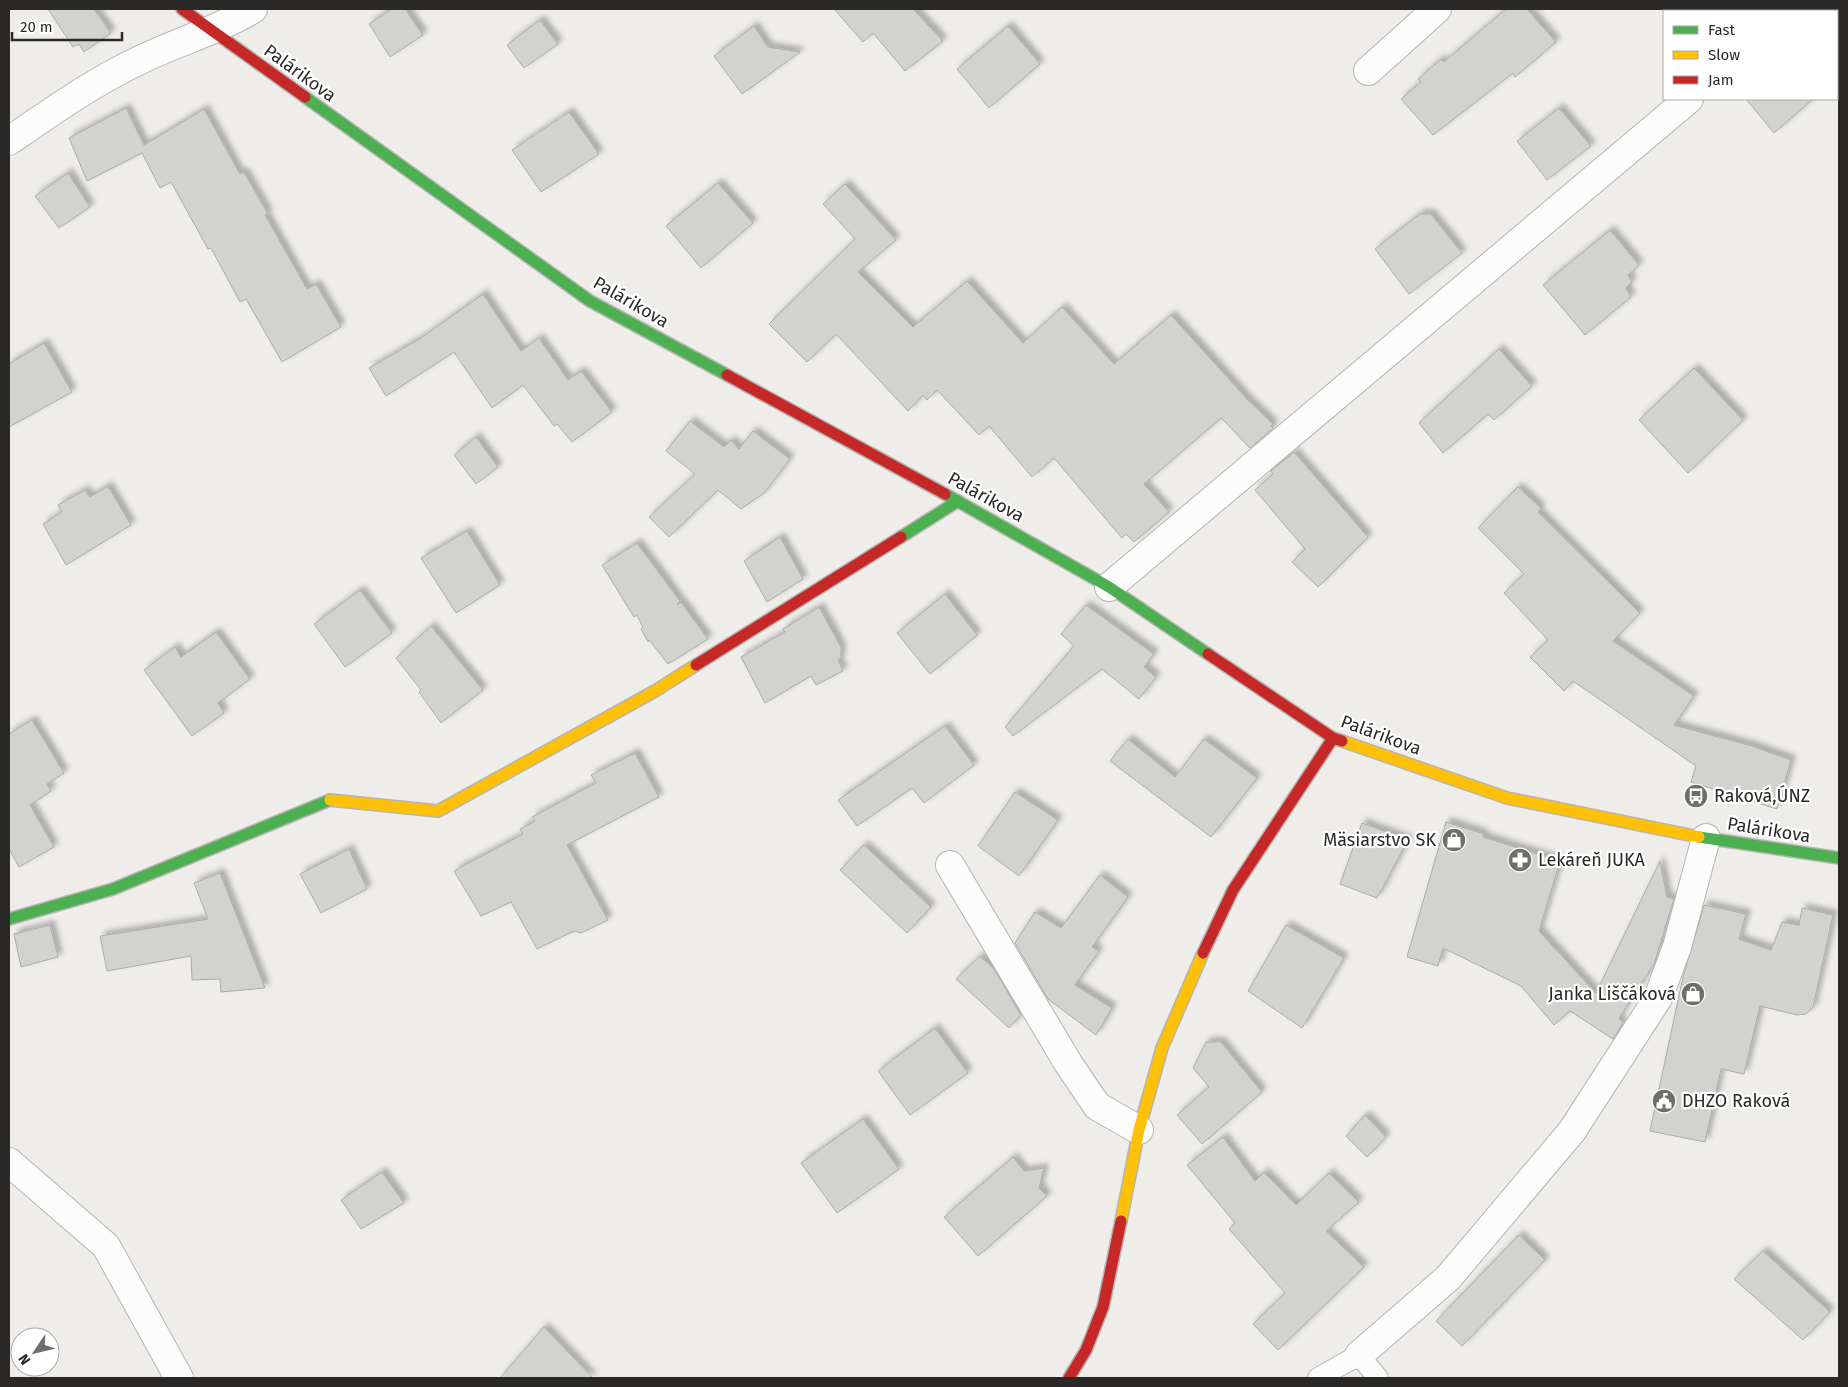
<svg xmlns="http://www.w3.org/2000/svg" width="1848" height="1387" font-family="'Fira Sans',sans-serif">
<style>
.building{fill:#d2d2cf;stroke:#acaba9;filter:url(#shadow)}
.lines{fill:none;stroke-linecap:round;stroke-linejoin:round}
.lane-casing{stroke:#b5b4b1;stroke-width:22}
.street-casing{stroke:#b5b4b1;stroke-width:30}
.fast-casing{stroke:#b5b4b1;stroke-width:14}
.slow-casing{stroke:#b5b4b1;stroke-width:14}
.jam-casing{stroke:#b5b4b1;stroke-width:14}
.lane{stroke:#fcfcfc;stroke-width:20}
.street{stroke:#fcfcfc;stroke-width:28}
.fast{stroke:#4caf50;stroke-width:11}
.slow{stroke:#ffc107;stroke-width:11}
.jam{stroke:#c62828;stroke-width:11}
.labels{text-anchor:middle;stroke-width:4.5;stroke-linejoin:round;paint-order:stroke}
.street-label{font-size:18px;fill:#2a2927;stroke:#fff}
.poi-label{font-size:18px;fill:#2a2927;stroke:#fff;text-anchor:start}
</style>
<defs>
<filter id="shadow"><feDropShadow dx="4.5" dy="-4.5" stdDeviation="2.5" flood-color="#0004"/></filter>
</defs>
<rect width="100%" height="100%" fill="#eeedea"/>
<g class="building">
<path d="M48,9H94L111,33L84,52L79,44L73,47Z"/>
<path d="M392,9H405L423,35L390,57L369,24Z"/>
<path d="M834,9H913L943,41L905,71L873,33L863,42Z"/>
<path d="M1506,9H1527L1556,42L1515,77L1513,73L1433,135L1401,99L1421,82L1418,79L1441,59L1444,62Z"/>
<path d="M540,20L558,44L524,68L507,45Z"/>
<path d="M754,26L768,47L800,52L742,94L714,56Z"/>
<path d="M1008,26L1040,64L989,108L957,69Z"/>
<path d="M1746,99H1813L1774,133Z"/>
<path d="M126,108L144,145L204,109L240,174L244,172L268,214L265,215L307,289L316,284L341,327L282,362L246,299L240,302L211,248L208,249L171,182L160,188L142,153L87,181L69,138Z"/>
<path d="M1559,108L1591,146L1547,180L1517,141Z"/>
<path d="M569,112L599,154L541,192L512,150Z"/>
<path d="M68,173L90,207L59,228L35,196Z"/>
<path d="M718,183L753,223L701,268L666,226Z"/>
<path d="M845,184L896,240L858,272L913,327L967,281L1023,343L1062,307L1114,364L1171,315L1247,399L1273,424L1271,426L1273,428L1250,448L1221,418L1144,484L1169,512L1134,542L1126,534L1122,538L1054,458L1032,477L989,426L979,435L937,390L927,400L923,395L908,411L836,334L807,362L769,324L855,239L823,204Z"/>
<path d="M1420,214H1431L1462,253L1409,294L1375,249Z"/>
<path d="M1610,230L1639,265L1628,275L1632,282L1626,288L1631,297L1585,335L1543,285Z"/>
<path d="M483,294L521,351L539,338L568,380L581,371L612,412L572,442L557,424L554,426L523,385L492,408L454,352L386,396L369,368L421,338Z"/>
<path d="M44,343L72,392L9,427V364Z"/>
<path d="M1499,349L1532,386L1494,420L1488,414L1443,453L1419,423Z"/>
<path d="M1694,368L1743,420L1688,473L1639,420Z"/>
<path d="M690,421L724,447L731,440L739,449L753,431L790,459L764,493L741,509L718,490L669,537L649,517L695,474L666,451Z"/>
<path d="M476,437L498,467L476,484L454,455Z"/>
<path d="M1294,452L1368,537L1318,587L1292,562L1305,549L1255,490L1273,474L1271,471Z"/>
<path d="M108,486L131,525L66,565L43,524L62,512L58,505L85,490L90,497Z"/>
<path d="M1518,487L1541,508L1538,512L1640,613L1613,641L1694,696L1674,725L1752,746L1791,760L1777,809L1691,782L1696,766L1573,681L1564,691L1530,657L1548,640L1504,593L1524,574L1478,528Z"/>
<path d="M467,531L500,585L456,613L421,558Z"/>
<path d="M780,537L803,579L767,602L744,561Z"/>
<path d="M637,543L680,601L677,605L681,602L708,639L668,664L649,640L648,642L641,629L643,628L637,615L634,617L602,565Z"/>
<path d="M360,590L392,633L345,667L314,624Z"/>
<path d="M945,594L977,635L930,674L897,633Z"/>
<path d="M1086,605L1154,654L1144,667L1156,677L1139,699L1102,669L1013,736L1005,727L1074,646L1061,634Z"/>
<path d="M819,607L841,647V658L838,660L843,671L816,685L811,676L765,703L741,657L785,632L783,629Z"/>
<path d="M431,626L483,690L441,723L419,692L421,690L396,658Z"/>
<path d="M216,632L250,679L218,703L224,713L192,736L144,670L175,647L181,657Z"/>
<path d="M32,720L64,773L47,784L51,791L30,805L54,847L19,867L9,849V734Z"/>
<path d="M945,726L974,765L924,803L912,788L857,826L838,800Z"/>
<path d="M1128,739L1175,777L1204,739L1257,778L1211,837L1110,761Z"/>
<path d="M635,753L659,797L567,845L608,920L581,933L574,931L537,949L511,902L481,916L454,871L523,834L520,829L535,821L532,817L596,783L591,775Z"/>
<path d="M1015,792L1058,820L1019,876L978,846Z"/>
<path d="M1446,822L1484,834L1483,837L1560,861L1539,931L1596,993L1660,861L1667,897L1674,899L1654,964L1619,1018L1623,1023L1613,1039L1570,1011L1554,1025L1521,986L1443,948L1438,966L1407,957Z"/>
<path d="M1362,823L1408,840L1377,898L1340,884Z"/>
<path d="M864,845L931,907L907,933L840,870Z"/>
<path d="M349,849L367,889L321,913L300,874Z"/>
<path d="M220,873L265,988L221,992L220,979L192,980L191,956L107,971L100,936L208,919L194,883Z"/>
<path d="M1100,875L1128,897L1092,947L1099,951L1075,985L1112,1008L1096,1035L1048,999L1015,943L1035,912L1061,928Z"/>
<path d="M1704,905L1746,914L1739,939L1771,950L1782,922L1799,925L1802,908L1833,915L1813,1007L1806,1014L1797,1015L1760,1006L1744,1074L1721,1069L1705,1142L1650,1131L1683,977Z"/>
<path d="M50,925L58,957L21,967L14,934Z"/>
<path d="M1286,925L1344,958L1302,1028L1248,991Z"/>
<path d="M980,956L994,969L1021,1015L1009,1028L956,979Z"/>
<path d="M935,1028L968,1073L910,1115L878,1071Z"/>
<path d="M1206,1042H1221L1262,1092L1202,1144L1177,1115L1209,1087L1193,1068Z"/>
<path d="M1365,1115L1386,1137L1367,1157L1346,1136Z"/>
<path d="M863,1119L899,1169L837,1213L801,1163Z"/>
<path d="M1223,1137L1255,1181L1264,1172L1296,1205L1329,1173L1359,1202L1326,1231L1364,1267L1278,1350L1253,1324L1285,1293L1229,1229L1235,1223L1187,1165Z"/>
<path d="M1013,1157L1024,1171L1044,1168L1039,1188L1047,1196L978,1256L944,1217Z"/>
<path d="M382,1172L404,1203L361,1229L341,1200Z"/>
<path d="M1519,1235L1545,1260L1462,1346L1436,1321Z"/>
<path d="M1763,1251L1830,1312L1803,1340L1734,1279Z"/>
<path d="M544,1327L593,1378H500Z"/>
</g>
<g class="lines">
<g class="lane-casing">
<path id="lane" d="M1318,1378L1359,1355L1378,1378"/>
</g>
<g class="street-casing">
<g id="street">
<path d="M1735,9L1738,11"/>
<path d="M1790,11L1793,9"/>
<path d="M1368,71L1437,9"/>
<path d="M9,141C51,112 92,83 138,61C176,42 217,31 253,9"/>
<path d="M1109,587L1689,99"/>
<path d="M950,865L1068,1063L1097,1106L1139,1130"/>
<path d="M9,1162L106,1246L179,1378"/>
<path d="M1359,1355L1448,1278L1572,1131L1658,998L1677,947L1706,838"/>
</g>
</g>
<g class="fast-casing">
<g id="fast">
<path d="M305,97L590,301L727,375"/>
<path d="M945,494L1109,587L1208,654"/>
<path d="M901,537L958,501"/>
<path d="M1699,837L1839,858"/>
<path d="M9,919L113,889L330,800"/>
</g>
</g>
<g class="slow-casing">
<g id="slow">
<path d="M1342,741L1507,798L1699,837"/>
<path d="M330,800L438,811L655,691L696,665"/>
<path d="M1121,1221L1139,1130L1162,1048L1203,953"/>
</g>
</g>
<g class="jam-casing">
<g id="jam">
<path d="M182,9L305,97"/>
<path d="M727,375L945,494"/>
<path d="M1208,654L1333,738L1342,741"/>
<path d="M696,665L901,537"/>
<path d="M1203,953L1233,890L1333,738"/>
<path d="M1069,1378L1086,1350L1103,1307L1121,1221"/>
</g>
</g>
<use href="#lane" class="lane"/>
<use href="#street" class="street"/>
<use href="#fast" class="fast"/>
<use href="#slow" class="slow"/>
<use href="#jam" class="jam"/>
</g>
<defs>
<g id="bus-disc" transform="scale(1.25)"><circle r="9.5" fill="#6f6e6b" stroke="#fff"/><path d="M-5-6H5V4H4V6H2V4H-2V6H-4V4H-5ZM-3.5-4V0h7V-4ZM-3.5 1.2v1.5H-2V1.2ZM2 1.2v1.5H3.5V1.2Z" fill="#fff"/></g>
<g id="shop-disc" transform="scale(1.25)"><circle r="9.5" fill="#6f6e6b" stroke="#fff"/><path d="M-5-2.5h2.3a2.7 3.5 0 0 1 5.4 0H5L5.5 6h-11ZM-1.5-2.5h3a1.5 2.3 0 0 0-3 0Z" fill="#fff"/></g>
<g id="pharmacy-disc" transform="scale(1.25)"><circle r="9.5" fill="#6f6e6b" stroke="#fff"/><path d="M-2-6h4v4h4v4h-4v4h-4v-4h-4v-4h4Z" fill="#fff"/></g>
<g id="civic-disc" transform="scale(1.25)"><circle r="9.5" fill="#6f6e6b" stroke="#fff"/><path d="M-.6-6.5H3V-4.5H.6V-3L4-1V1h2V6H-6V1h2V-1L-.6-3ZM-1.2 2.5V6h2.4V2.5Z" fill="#fff"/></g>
</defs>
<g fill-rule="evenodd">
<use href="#bus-disc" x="1696" y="796"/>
<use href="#shop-disc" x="1454" y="840"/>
<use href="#pharmacy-disc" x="1520" y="860"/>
<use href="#shop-disc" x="1693" y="994"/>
<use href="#civic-disc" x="1664" y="1101"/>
</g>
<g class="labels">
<g class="street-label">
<text transform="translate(300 73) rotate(36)" y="6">Palárikova</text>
<text transform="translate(631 302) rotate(30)" y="6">Palárikova</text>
<text transform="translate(986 497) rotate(29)" y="6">Palárikova</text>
<text transform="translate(1381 735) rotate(20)" y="6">Palárikova</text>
<text transform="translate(1769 830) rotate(9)" y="6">Palárikova</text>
</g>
<g class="poi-label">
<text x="1714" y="802">Raková,ÚNZ</text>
<text x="1436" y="846" text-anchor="end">Mäsiarstvo SK</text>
<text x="1538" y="866">Lekáreň JUKA</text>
<text x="1676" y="1000" text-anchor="end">Janka Liščáková</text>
<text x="1682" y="1107">DHZO Raková</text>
</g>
</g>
<rect width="1848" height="1387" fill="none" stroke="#2a2927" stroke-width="20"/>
<rect x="1663" y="10" width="175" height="90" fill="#ffffff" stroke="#aaa9a9"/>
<rect x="1673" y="26" width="25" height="8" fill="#4caf50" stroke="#aaa9a9"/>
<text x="1708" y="35" font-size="15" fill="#2a2927">Fast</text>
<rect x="1673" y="51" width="25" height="8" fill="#ffc107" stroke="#aaa9a9"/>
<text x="1708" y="60" font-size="15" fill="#2a2927">Slow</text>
<rect x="1673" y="76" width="25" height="8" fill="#c62828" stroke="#aaa9a9"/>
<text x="1708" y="85" font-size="15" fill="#2a2927">Jam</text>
<g transform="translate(35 1352) rotate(235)"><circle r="24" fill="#ffffff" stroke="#aaa9a9"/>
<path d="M0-4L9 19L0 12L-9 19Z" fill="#6f6e6b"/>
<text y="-8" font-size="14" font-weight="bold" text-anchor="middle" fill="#2a2927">N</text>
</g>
<path d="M12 32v8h110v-8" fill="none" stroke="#2a2927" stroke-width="2.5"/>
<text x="20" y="32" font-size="15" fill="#2a2927" stroke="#ffffff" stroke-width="4" paint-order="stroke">20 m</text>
</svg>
